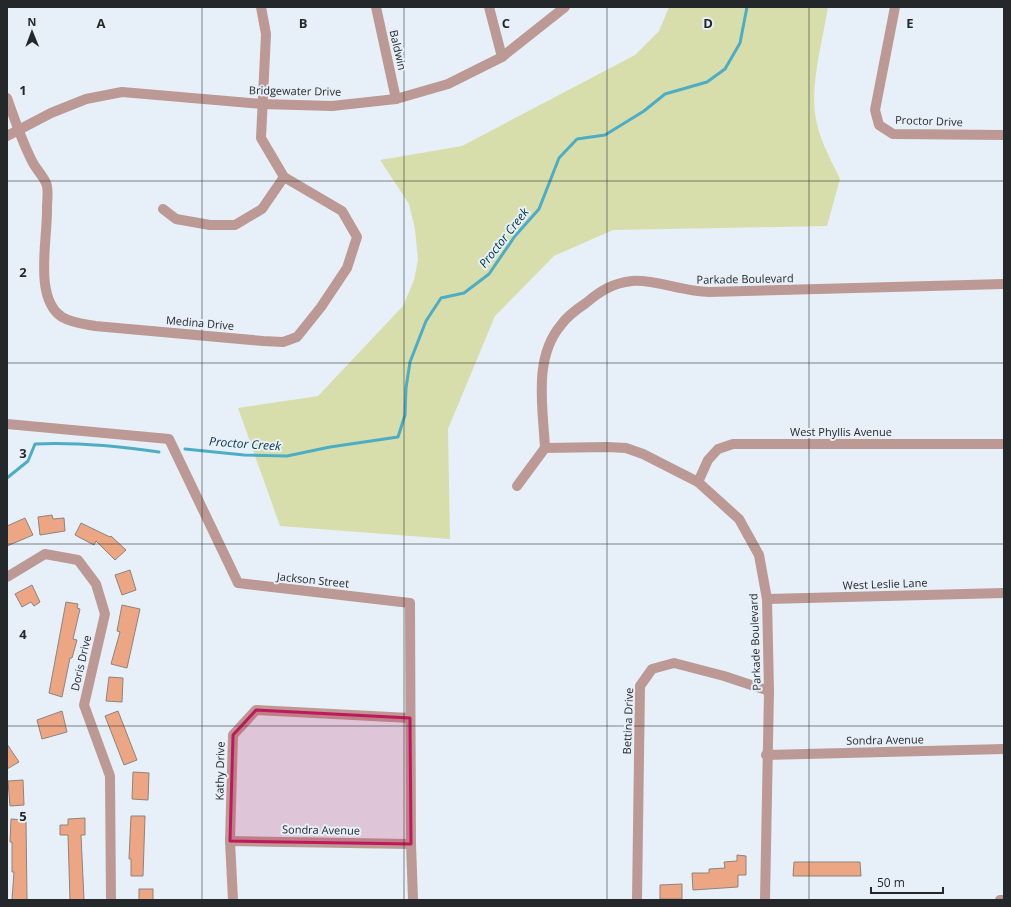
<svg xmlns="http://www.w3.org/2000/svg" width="1011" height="907" font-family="'Open Sans',sans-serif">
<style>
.green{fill:#d7deac}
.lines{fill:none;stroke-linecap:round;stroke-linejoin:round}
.stream{stroke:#4cadc5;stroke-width:3}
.building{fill:#eda683;stroke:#8d837e}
.minor{stroke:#bc9994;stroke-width:10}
.marked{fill:#c2185b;fill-opacity:0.2;stroke:#c2185b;stroke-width:3;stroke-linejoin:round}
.grid{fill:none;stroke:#25282b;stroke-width:1;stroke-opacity:0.55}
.labels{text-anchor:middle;stroke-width:4;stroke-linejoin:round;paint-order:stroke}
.street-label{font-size:11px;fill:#25282b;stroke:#e7f0f8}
.water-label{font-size:12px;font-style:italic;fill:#05343e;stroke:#e7f0f8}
.grid-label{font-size:13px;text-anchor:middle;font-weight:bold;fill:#25282b;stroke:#e7f0f8;stroke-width:4;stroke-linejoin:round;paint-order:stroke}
</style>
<rect width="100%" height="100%" fill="#e7f0f8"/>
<path class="green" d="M669,7H828C823,38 811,83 815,113C818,137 830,158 840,179L827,226L613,230L554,256L495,316L448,429L450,539L280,526L238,408L318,396L403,306L414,280L418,260L415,229L409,204L380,160L462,146L635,55L659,31Z"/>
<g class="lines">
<g class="stream">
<path d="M185,449L244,455L287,456L330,447L398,437L405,415L406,388L410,362L426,321L441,298L464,293L489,274L515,236L539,209L559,158L577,139L605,135L644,111L665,94L707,82L725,69L740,43L747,7"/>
<path d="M7,478L28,461L35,444C77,442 117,446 159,452"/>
</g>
</g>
<g class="building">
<path d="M52,515L53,519L64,518L65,531L40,535L38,517Z"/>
<path d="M25,518L33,535L7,546V526Z"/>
<path d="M81,523L110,537L111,536L126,550L115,560L96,541L94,545L75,535Z"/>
<path d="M130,570L136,590L122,595L115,575Z"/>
<path d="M32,585L40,602L34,606L31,602L22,607L15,594Z"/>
<path d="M66,602L78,604L77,608L80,609L73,639L77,640L72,658H70L62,697L49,693Z"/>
<path d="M122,605L140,609L127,668L111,664L120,632L117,631Z"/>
<path d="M109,677L123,678L122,702L106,701Z"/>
<path d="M62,711L67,732L42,739L37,720Z"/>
<path d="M118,711L137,760L124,765L105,716Z"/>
<path d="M7,744L19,762L7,769Z"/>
<path d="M133,772L149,773L148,800L132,799Z"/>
<path d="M23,780L24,805L10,806L8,781Z"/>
<path d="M131,816H145L143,876H131V859H129Z"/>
<path d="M85,818V835H81L84,900H70L68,835H60V825H68V819Z"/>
<path d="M11,819L26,820L27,900H12L14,872H12V842H10Z"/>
<path d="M737,855L746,856V875H738V887L693,890L692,873H709V869L725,868L724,862L737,861Z"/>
<path d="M794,862H860L861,876H793Z"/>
<path d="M682,884V899H660V885Z"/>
<rect x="139" y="889" width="14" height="11"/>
</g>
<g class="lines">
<g class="minor">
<path d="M376,7L396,99"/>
<path d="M489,7L502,57"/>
<path d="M895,7L875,110L879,125L893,134L1004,135"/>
<path d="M7,98C15,120 22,142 33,163C37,170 43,176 46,183C49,189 47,200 47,207C48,238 33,298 62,317C72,323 84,324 95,326L263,341L283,342L297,337L321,307L347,268L357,237L342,211L284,177L261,138L266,34L261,7"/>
<path d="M7,136L51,113L86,99L122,92L262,104L332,106L396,99L448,84L502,57L565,7"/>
<path d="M163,209L176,219L210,225H235L262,209L284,177"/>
<path d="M7,424L169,439L238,583L410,603L411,844L413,900"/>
<path d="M545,448L607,447L626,448L643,454L698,482L739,519L759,555L767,599L769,691L765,900"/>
<path d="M545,448C543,408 533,358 561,325C567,316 577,309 586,303C600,291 613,283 632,281C654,279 684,292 709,292L1004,284"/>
<path d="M698,482L708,460L718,449L733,444H1004"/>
<path d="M517,486L545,448"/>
<path d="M7,577L45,554L78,560L96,584L105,614L84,705L110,776L111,900"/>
<path d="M767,599L1004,593"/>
<path d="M766,755L1004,749"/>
<path d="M230,841L411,844"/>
<path d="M233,900L230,841L233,735L256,710L410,718"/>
<path d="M637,900L640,686L652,669L674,663L724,676L769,691"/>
<path d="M1000,900H1004"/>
</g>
</g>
<path class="marked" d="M256,710L410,718L411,844L230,841L233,735Z"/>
<path class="grid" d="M202,7V900M404,7V900M607,7V900M809,7V900M7,181H1004M7,363H1004M7,544H1004M7,726H1004"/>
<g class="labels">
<g class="street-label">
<text transform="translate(398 50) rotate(77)" y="4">Baldwin</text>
<text transform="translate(295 91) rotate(1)" y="4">Bridgewater Drive</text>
<text transform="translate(929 121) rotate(2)" y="4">Proctor Drive</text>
<text transform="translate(745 279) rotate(-1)" y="4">Parkade Boulevard</text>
<text transform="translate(200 323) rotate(5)" y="4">Medina Drive</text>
<text x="841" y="436">West Phyllis Avenue</text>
<text transform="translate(313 580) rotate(6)" y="4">Jackson Street</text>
<text transform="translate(885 584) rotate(-2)" y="4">West Leslie Lane</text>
<text transform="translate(755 642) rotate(-92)" y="4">Parkade Boulevard</text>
<text transform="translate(81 663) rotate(-77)" y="4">Doris Drive</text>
<text transform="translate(628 721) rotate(-88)" y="4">Bettina Drive</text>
<text transform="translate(885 740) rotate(-1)" y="4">Sondra Avenue</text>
<text transform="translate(220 771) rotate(-89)" y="4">Kathy Drive</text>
<text transform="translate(321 830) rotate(1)" y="4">Sondra Avenue</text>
</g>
<g class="water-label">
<text transform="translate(504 238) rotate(-52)" y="4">Proctor Creek</text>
<text transform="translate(245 444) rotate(4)" y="4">Proctor Creek</text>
</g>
</g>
<g class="grid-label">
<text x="101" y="28">A</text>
<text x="303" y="28">B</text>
<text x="506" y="28">C</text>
<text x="708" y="28">D</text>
<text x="910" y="28">E</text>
<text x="23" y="95">1</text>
<text x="23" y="277">2</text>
<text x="23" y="458">3</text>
<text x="23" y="639">4</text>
<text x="23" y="821">5</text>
</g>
<rect width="1011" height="907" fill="none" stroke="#25282b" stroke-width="16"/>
<g transform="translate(32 32) rotate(359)" stroke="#e7f0f8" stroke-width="3" paint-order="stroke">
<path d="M0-3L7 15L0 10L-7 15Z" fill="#25282b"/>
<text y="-6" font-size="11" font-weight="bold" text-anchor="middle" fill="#25282b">N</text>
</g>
<path d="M871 887v6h72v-6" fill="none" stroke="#25282b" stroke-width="2"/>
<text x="877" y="887" font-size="12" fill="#25282b" stroke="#e7f0f8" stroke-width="3" paint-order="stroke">50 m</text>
</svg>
